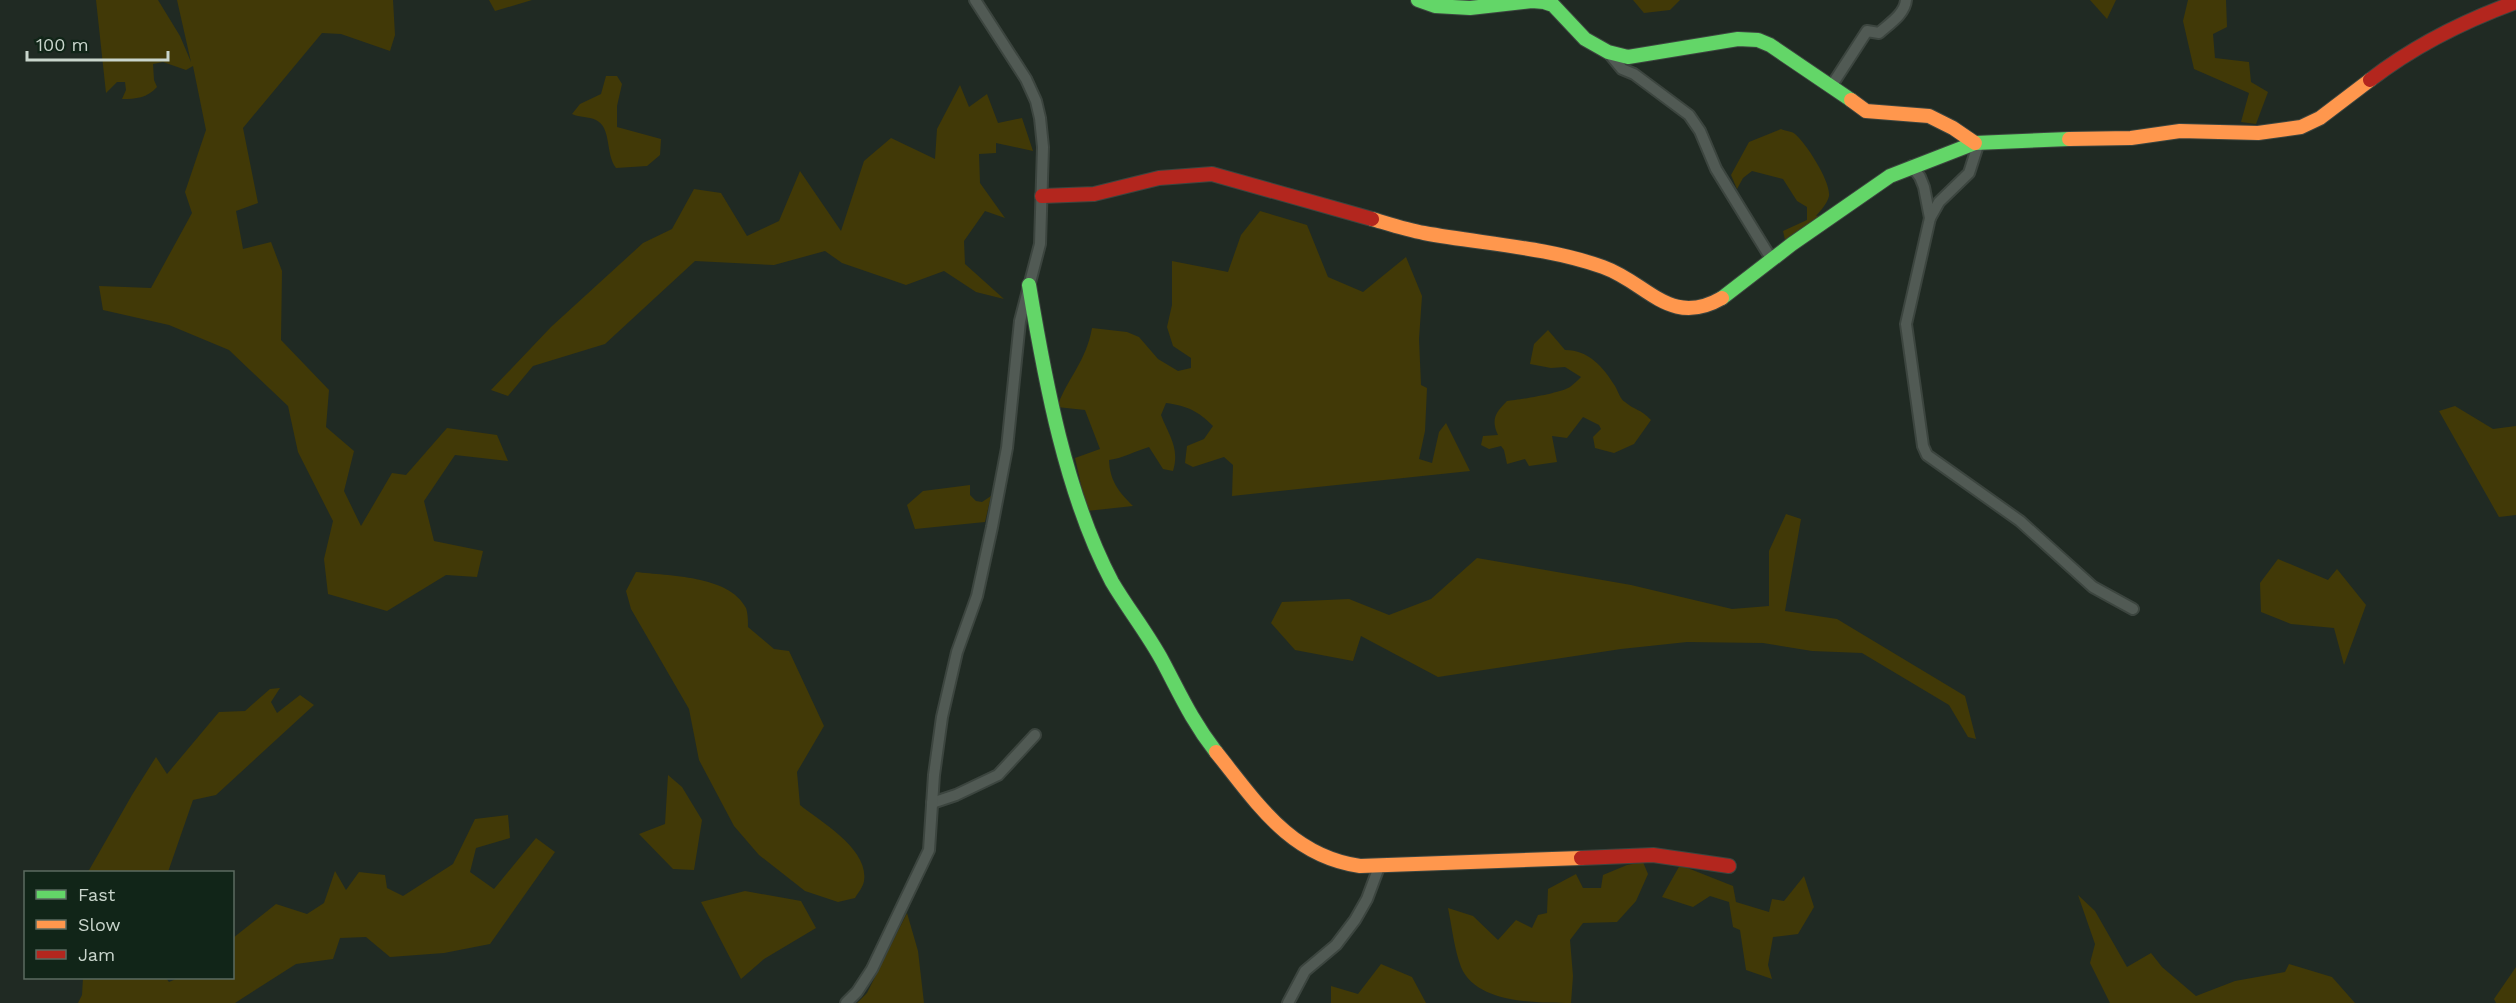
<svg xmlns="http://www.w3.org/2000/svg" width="2516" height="1003" font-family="'Work Sans',sans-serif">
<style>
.green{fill:#413907}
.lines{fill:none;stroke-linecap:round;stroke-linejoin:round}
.street-casing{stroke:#3c453f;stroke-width:14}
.fast-casing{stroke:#3c453f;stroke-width:16}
.slow-casing{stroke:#3c453f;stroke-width:16}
.jam-casing{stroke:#3c453f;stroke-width:16}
.street{stroke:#515a54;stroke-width:10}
.fast{stroke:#63d668;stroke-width:14}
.slow{stroke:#ff974d;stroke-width:14}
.jam{stroke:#b3261e;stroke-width:14}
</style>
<rect width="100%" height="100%" fill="#202a23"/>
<g class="green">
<path d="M96,0H158L180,36L191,62L177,0H393L395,35L390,51L341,34L322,33L243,128L258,203L236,211L243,249L271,242L282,271L281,340L329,390L326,427L354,451L344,491L361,526L392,473L406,475L447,428L497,435L508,461L455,455L424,501L434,541L483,551L477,577L446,575L387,611L328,594L324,559L333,521L298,452L288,406L229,350L169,325L103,310L99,286L151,288L192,213L185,192L206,130L193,66L186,70L163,62L153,64L154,80L157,87C147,98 136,99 122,99L126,90L125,82H117L106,93Z"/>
<path d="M489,0H532L495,11Z"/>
<path d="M1633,0H1680L1670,10L1644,13Z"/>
<path d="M2090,0H2116L2107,19Z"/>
<path d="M2188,0H2226L2227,27L2213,34L2215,58L2249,62L2251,82L2268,92L2256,124L2241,122L2249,93L2194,69L2183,21Z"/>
<path d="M606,76H617L622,84L617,106V127L661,139L660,155L647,166L616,168C605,153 612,128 596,120C588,116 580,118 572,114L580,104L601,94Z"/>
<path d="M960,85L969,107L987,94L998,123L1022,118L1033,151L996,143V153L979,154L980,183L1005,218L985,211L964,241L965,264L1004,299L976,292L944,271L906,285L842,263L825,251L774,265L695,261L605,344L533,366L508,396L491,390L551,327L643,243L672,229L694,189L721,193L747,236L779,221L800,171L841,231L864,161L891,138L935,159L937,129Z"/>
<path d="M1781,129C1785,131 1792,131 1795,134C1806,143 1831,182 1829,196C1827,204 1821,210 1816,216L1825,215L1785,240L1783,231L1807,220V207L1797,201L1783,179L1752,171L1743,178L1737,189L1731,175L1749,142Z"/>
<path d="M1260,211L1307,225L1328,277L1363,292L1406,257L1422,296L1419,339L1421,385L1427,388L1425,431L1419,459L1432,463L1439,432L1446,423L1470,471L1232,496L1233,465L1224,457L1193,467L1185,463L1187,446L1204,439L1213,426C1198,411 1188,406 1166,403L1161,415C1169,436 1180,448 1173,471L1163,469L1149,447C1135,451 1124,458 1109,460C1110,481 1118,491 1133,506L1087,511L1075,458L1100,449L1085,410L1057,407C1068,377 1086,362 1092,328L1127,332L1139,337L1158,359L1178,371L1191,368V358L1173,346L1167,327L1172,305V261L1228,272L1241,235Z"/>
<path d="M1548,330L1565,350C1589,350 1603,367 1615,386C1618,391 1620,399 1625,402C1634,410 1641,409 1651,420L1634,444L1614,453L1595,448L1593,437L1601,429L1599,425L1583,417L1567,438L1552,436L1557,462L1529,466L1525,459L1507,464L1504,450L1501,446L1489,449L1481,445L1483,436L1498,435C1491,420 1495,413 1507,401C1519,400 1561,393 1570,387C1574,384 1578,380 1581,377L1565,367L1551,368L1530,364L1534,344Z"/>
<path d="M2455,406L2493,429L2516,426V515L2499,517L2439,411Z"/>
<path d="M970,485V495L976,501L982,502L991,496L985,522L915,529L907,505L923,491Z"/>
<path d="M1786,514L1801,519L1785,611L1837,619L1965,696L1976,739L1968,737L1949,705L1862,653L1812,651L1763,643L1687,642L1621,649L1438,677L1361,636L1353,661L1295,650L1271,623L1282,602L1349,599L1389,615L1431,599L1477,558L1631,585L1732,609L1769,606V551Z"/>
<path d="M2278,559L2328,580L2337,569L2366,605L2344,665L2334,628L2291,624L2261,612L2260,583Z"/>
<path d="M636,572C668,576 729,575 746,608C748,614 748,622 748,627L774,649L789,651L824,726L797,772L800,805C821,822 869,849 864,881C863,887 858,893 855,898L838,902L805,891L759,855L734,826L699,760L689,709L631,609L626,591Z"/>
<path d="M280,688L271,702L277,713L300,695L314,705L216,795L193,800L168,872H88L132,795L156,757L167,774L219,712L245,711L270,689Z"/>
<path d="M668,775L682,787L702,820L694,870L673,869L639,834L665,824Z"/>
<path d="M508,815L510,838L476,848L470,872L494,889L536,838L555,852L490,944L444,953L390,957L366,937L340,938L333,959L296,964L235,1003H78L82,995L83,978H166L169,982L178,978H232L233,938L276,904L307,914L324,903L335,871L346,890L359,872L385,875L387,888L403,896L453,864L475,819Z"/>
<path d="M1643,862L1648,874L1636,901L1617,922L1583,923L1570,940L1573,976L1571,1003C1534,1003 1476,1003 1461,967C1454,948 1452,927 1448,908L1473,916L1498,940L1516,920L1532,928L1538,915L1547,913L1548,889L1576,874L1583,888H1601L1603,875L1627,865Z"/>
<path d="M1680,865L1733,886L1736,902L1769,912L1772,899L1784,901L1804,876L1814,907L1798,934L1773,937L1768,965L1772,979L1746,970L1740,930L1733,927L1729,902L1710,896L1693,907L1662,897Z"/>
<path d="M745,891L801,901L816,928L764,959L741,979L701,902Z"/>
<path d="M2078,895L2095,911L2127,967L2151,953L2162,967L2196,996L2235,981L2285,972L2289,964L2332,977L2355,1003H2110L2090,963L2095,944Z"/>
<path d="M907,913L918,951L924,1003H857L867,993Z"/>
<path d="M1381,964L1412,977L1426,1003H1331V986L1358,994Z"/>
<path d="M2516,967V1003H2496L2494,999Z"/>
</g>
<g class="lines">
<g class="street-casing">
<g id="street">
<path d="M1608,52L1622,69L1634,74L1689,115L1700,131L1716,169L1772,260"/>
<path d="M1832,85L1867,31L1879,33C1889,24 1905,14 1906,0"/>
<path d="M1912,166L1920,177L1924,187L1930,218L1906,324L1923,446L1927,455L2020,521L2093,587L2133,609"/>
<path d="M1930,218L1939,202L1969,173L1979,142"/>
<path d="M932,803L956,795L998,775L1035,735"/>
<path d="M846,1003L857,992L872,969L929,850L934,775L942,717L957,652L977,596L992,527L1007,448L1020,321L1040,244L1043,147L1040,118L1036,101L1026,79L975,0"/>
<path d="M1288,1003L1305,971L1336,945L1355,920L1367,899L1379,867"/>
</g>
</g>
<g class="fast-casing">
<g id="fast">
<path d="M1418,0L1435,6L1470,8L1532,1L1544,2L1553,5L1585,39L1608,52L1628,57L1738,39L1758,40L1770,45L1851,100"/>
<path d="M1029,285C1045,381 1066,495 1112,582C1128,609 1148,634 1163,662C1181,696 1192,721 1216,752"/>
<path d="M1722,298L1792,244L1890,176L1975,143L2069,139"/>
</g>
</g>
<g class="slow-casing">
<g id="slow">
<path d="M1851,100L1866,111L1929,116L1953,128L1975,143"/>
<path d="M2069,139L2131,138L2180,131L2258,133L2301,127L2320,118L2370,80"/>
<path d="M1372,219C1389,224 1407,230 1424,233C1484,244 1546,247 1603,267C1648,283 1670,328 1722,298"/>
<path d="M1216,752C1257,803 1290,856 1360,866L1581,858"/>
</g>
</g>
<g class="jam-casing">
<g id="jam">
<path d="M2370,80C2414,46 2464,21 2516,2"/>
<path d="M1042,196L1094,194L1159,178L1212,174L1372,219"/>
<path d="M1581,858L1653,855L1729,866"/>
</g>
</g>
<use href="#street" class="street"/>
<use href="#fast" class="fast"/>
<use href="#slow" class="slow"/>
<use href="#jam" class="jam"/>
</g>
<rect x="24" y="871" width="210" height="108" fill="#112518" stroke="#5b6b60" stroke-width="1.5"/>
<rect x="36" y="890" width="30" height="9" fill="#63d668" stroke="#5b6b60" stroke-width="1.5"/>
<text x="78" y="901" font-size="18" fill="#c9d5cc">Fast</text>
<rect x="36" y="920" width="30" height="9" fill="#ff974d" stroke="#5b6b60" stroke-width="1.5"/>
<text x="78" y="931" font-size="18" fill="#c9d5cc">Slow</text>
<rect x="36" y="950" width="30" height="9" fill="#b3261e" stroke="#5b6b60" stroke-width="1.5"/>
<text x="78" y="961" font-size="18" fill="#c9d5cc">Jam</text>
<path d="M27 51v9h141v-9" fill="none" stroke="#c9d5cc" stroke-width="3"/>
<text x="36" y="51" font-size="18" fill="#c9d5cc" stroke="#112518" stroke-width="4.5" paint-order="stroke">100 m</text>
</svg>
